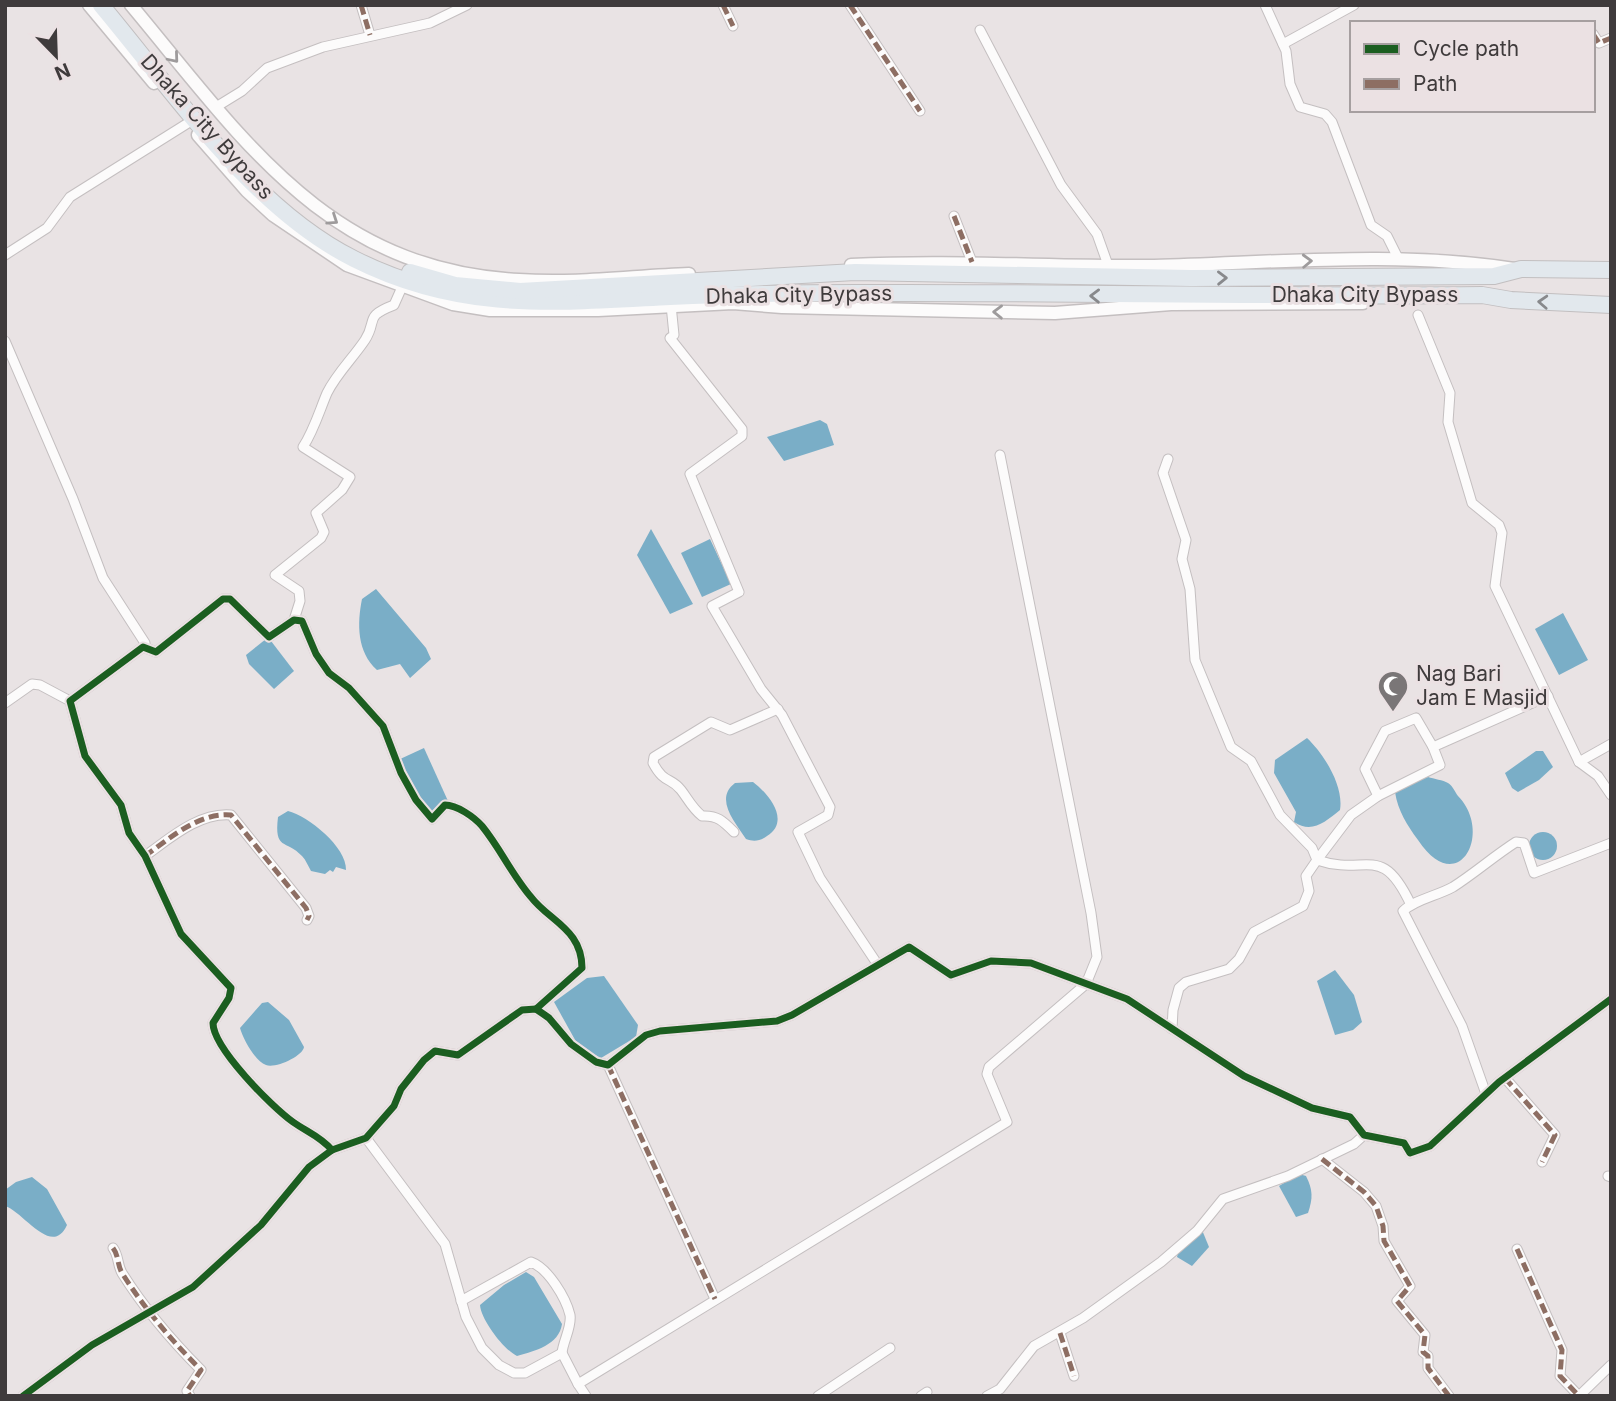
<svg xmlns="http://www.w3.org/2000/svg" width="1616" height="1401" font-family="Inter,sans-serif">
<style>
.water{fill:#7aaec7}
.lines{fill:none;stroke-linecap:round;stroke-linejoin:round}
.minor-casing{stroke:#c4bfc0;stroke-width:11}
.secondary-casing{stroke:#c4bfc0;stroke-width:15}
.trunk-casing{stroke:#c2bfc0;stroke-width:18}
.minor{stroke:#fcfbfb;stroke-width:9}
.secondary{stroke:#fcfbfb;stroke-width:12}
.trunk{stroke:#e2e8ed;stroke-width:16}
.quiet{stroke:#8d6e63;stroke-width:5;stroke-dasharray:10 5;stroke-linecap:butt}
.cycleway-casing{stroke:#ebe1e3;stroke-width:11}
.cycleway{stroke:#1b5e20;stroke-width:7}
.oneway{stroke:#9e9b9c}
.oneway2{stroke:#88898c}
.labels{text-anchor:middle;stroke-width:6;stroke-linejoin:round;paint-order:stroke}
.street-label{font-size:21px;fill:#3f3b3c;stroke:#ebe1e3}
.poi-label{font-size:21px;fill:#3f3b3c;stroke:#ebe1e3;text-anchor:start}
</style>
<rect width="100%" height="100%" fill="#e9e3e4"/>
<g class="water">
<path d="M820,420L827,424L834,445L784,461L767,437Z"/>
<path d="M651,529L693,604L670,614L637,555Z"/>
<path d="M710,539L731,584L702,597L681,553Z"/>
<path d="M376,589L426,648L431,659L410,678L400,664L377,670C357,652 357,624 362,599Z"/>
<path d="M1563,613L1588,660L1559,675L1535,629Z"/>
<path d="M266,639L271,641L294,671L274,689L249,664L246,655Z"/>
<path d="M1307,738C1324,754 1344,786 1340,810C1325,822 1312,834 1294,822L1296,812L1274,773L1275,760Z"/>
<path d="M424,748L448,801L433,813L418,799L398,760Z"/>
<path d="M1536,751H1543L1553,767L1539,780L1518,792L1512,788L1505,773Z"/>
<path d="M1428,777C1434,779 1443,780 1448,783C1453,786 1455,792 1458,796C1494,833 1458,900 1418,840C1407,825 1398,811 1395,792L1407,784Z"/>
<path d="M753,782C769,794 791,821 767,836C760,841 754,842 746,839C735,822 714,799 735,783Z"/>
<path d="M288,811C308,816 347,847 346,870L336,867L333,872L330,870L325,874L311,871C308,866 306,860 302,856C286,839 274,851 278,817Z"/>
<circle cx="1543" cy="846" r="14"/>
<path d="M1335,970L1354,995L1362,1022L1353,1030L1335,1035L1317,981Z"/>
<path d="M604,976L638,1025L636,1037L601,1058L579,1047L554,1002L587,978Z"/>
<path d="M268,1002L289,1020L304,1047C303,1056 275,1069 266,1065C255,1061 243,1039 240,1028L262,1003Z"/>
<path d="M1299,1174L1306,1176C1313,1190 1313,1198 1308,1213L1296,1217L1279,1186Z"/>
<path d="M32,1177L47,1189L67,1225C52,1258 24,1212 5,1206V1190L16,1182Z"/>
<path d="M1202,1230L1209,1247L1192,1266L1177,1257L1178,1253Z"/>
<path d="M526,1272L534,1277L562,1324C559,1345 535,1351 517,1356C504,1350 481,1320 480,1305L504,1285Z"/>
</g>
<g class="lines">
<g class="minor-casing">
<g id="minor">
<path d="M361,5L370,35"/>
<path d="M723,5L733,26"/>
<path d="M850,5L920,111"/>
<path d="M1265,5L1286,51L1290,84L1300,107L1325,114L1332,122L1371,225L1387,236L1399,260"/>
<path d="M980,30L1061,185L1097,234L1108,265"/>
<path d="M1593,34L1599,43L1611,38"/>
<path d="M1283,44L1354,5"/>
<path d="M216,107L242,91L267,68L323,47L430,23L467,5"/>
<path d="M954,216L972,262"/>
<path d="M5,255L47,228L70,197L188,123"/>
<path d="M671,305L674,335L670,338L742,429V436L690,474L739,592L712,606L761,689L782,715L830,807L828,815L798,832L820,878L878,965"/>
<path d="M1418,315L1450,393L1448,422L1472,503L1499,525L1502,533L1495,586L1579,762L1598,776L1611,795"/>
<path d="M5,341L73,499L103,578L145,643L143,647"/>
<path d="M1168,459L1163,473L1186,540L1182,559L1190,589L1195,660L1231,747L1251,761L1280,815L1312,848L1317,860L1306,876L1309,891L1303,906L1254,932L1239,959L1229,969L1186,982L1179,988L1173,1010L1172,1029"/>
<path d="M294,620L300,601L299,591L275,575L321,538L324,532L316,513L342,490L350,477L303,447C314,430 319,412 327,393C337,373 353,358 365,340C378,320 363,317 394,305L402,287"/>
<path d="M5,703L32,684L40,685L70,701"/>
<path d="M1579,762L1611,744"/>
<path d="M1378,796L1365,769L1385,731L1416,718L1433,747"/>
<path d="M734,832C723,821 717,815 702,816C692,808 688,799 681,790C671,777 664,784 653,763L654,757L711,722L730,730L778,709"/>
<path d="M145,856C169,839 199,812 231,815L306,908L309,916L307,920"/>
<path d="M1411,905C1381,841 1367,877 1317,860L1351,815L1378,796L1440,765L1433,747L1548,696"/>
<path d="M608,1065L715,1299"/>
<path d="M1505,1078L1555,1135L1542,1162"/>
<path d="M1486,1094L1462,1026L1403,911C1416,899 1437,896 1453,887C1475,873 1494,856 1516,842L1524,843L1534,873L1611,843"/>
<path d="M366,1138L445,1244L466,1317L482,1348L499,1365L514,1373H525L562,1353L578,1384"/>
<path d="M332,1150C320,1136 307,1132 293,1122C272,1107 213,1048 213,1023L229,998L231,988L181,934L145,856L129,833L121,805L85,756L70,701L143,647L156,652L223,599H230L269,637L294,620L302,621L316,654L329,673L349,688L383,726L401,773L416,800L432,819L445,805C457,805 474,817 482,826C500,848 512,875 531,897C543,913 562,922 573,938C580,948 582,957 582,968L536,1009"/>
<path d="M1322,1159L1364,1192L1376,1206L1383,1226L1384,1241L1410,1286L1397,1301L1425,1335L1423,1352L1428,1356V1368L1449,1396"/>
<path d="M1608,1176L1611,1177"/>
<path d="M113,1248C119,1256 117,1264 122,1273C144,1308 171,1340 201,1370L187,1391L190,1396"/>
<path d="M1517,1249L1562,1350L1560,1376L1579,1396L1611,1365"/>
<path d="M461,1301L531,1262C548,1268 566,1298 570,1315C572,1327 563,1341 562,1353"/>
<path d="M1060,1333L1074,1376"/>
<path d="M23,1396L92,1345L193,1287L261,1225L309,1167L332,1150L366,1138L394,1106L401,1089L424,1060L435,1051L458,1055L522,1010L536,1009L549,1018L571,1044L596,1062L608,1065L646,1035L660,1031L777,1021L792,1015L909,947L951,975L991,961L1031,963L1127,999L1244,1076L1312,1108L1350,1117L1364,1135L1404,1143L1410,1153L1430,1146L1499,1082L1611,999"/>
<path d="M586,1396L578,1384L1007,1122L987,1074L989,1067L1086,984L1097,957L1091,913L1000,455"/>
<path d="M818,1396L890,1348"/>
<path d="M921,1396L927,1392"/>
<path d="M987,1396L1000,1389L1034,1346L1083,1318L1161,1262L1197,1231L1223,1199L1288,1176L1354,1144L1364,1135"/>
</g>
</g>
<g class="secondary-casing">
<g id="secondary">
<path d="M89,5L154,83"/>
<path d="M131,5C243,139 327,270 519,280C576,284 633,276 689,274"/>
<path d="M198,135L247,191L273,215L347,265L453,304L490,310H598L733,303L782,307L1055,313L1171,304L1363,303"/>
<path d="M851,265C952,260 1053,267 1154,266C1273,263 1396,250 1514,269"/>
</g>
</g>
<g class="trunk-casing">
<g id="trunk">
<path d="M101,5C173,91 253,209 354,259C461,313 555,303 670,297C733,294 795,293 858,293C1066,292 1274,297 1482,295L1511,300L1611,305"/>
<path d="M410,272L455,285L520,291L855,272L1191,278L1494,276L1521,269L1611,270"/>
</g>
</g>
<use href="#minor" class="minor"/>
<use href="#secondary" class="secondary"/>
<use href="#trunk" class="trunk"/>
<g class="quiet">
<path d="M361,5L370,35"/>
<path d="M723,5L733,26"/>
<path d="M850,5L920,111"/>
<path d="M1593,34L1599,43L1611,38"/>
<path d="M954,216L972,262"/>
<path d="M145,856C169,839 199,812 231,815L306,908L309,916L307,920"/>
<path d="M608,1065L715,1299"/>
<path d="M1505,1078L1555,1135L1542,1162"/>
<path d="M1322,1159L1364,1192L1376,1206L1383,1226L1384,1241L1410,1286L1397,1301L1425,1335L1423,1352L1428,1356V1368L1449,1396"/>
<path d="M113,1248C119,1256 117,1264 122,1273C144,1308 171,1340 201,1370L187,1391L190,1396"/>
<path d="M1517,1249L1562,1350L1560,1376L1579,1396"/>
<path d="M1060,1333L1074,1376"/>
</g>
<g class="cycleway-casing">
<g id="cycleway">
<path d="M332,1150C320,1136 307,1132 293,1122C272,1107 213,1048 213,1023L229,998L231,988L181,934L145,856L129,833L121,805L85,756L70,701L143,647L156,652L223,599H230L269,637L294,620L302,621L316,654L329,673L349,688L383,726L401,773L416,800L432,819L445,805C457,805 474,817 482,826C500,848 512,875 531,897C543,913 562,922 573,938C580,948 582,957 582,968L536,1009"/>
<path d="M23,1396L92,1345L193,1287L261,1225L309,1167L332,1150L366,1138L394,1106L401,1089L424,1060L435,1051L458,1055L522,1010L536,1009L549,1018L571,1044L596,1062L608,1065L646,1035L660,1031L777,1021L792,1015L909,947L951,975L991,961L1031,963L1127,999L1244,1076L1312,1108L1350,1117L1364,1135L1404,1143L1410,1153L1430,1146L1499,1082L1611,999"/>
</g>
</g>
<use href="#cycleway" class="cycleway"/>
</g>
<defs><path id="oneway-chevron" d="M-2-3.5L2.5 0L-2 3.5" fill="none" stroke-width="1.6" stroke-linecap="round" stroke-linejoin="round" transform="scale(1.75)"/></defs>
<g class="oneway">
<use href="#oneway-chevron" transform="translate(174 58) rotate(50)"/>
<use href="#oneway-chevron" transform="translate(333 220) rotate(34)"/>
<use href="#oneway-chevron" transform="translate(1307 261) rotate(-2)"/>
<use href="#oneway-chevron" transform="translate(998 312) rotate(-179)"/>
</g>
<g class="oneway2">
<use href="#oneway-chevron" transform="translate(1222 278) rotate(-1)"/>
<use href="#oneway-chevron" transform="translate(1095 296) rotate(-179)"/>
<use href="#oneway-chevron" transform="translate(1543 302) rotate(-177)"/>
</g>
<defs>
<g id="mosque-pin" transform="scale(1.575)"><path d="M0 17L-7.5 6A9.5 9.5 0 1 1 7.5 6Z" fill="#7a7677" stroke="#ebe1e3"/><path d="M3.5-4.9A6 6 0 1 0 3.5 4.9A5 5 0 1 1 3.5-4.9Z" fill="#fff"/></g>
</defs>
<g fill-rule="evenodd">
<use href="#mosque-pin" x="1393" y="686"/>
</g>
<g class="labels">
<g class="street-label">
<text transform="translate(207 127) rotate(48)" y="7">Dhaka City Bypass</text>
<text transform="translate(799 295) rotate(-1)" y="7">Dhaka City Bypass</text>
<text x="1365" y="302">Dhaka City Bypass</text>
</g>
<g class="poi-label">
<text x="1416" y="681">Nag Bari<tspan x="1416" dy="24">Jam E Masjid</tspan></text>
</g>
</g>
<rect width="1616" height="1401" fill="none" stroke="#3f3b3c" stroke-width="14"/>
<rect x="1350" y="21" width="245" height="91" fill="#ebe1e3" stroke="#a69fa0" stroke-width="2"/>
<rect x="1364" y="44" width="35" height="10" fill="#1b5e20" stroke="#a69fa0" stroke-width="2"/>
<text x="1413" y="56" font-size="21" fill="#3f3b3c">Cycle path</text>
<rect x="1364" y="79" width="35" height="10" fill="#8d6e63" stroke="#a69fa0" stroke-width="2"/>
<text x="1413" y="91" font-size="21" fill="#3f3b3c">Path</text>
<g transform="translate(56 56) rotate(157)" stroke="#ebe1e3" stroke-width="5" paint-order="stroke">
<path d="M0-5L12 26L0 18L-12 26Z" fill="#3f3b3c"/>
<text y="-10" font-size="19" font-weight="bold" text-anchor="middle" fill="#3f3b3c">N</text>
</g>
</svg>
